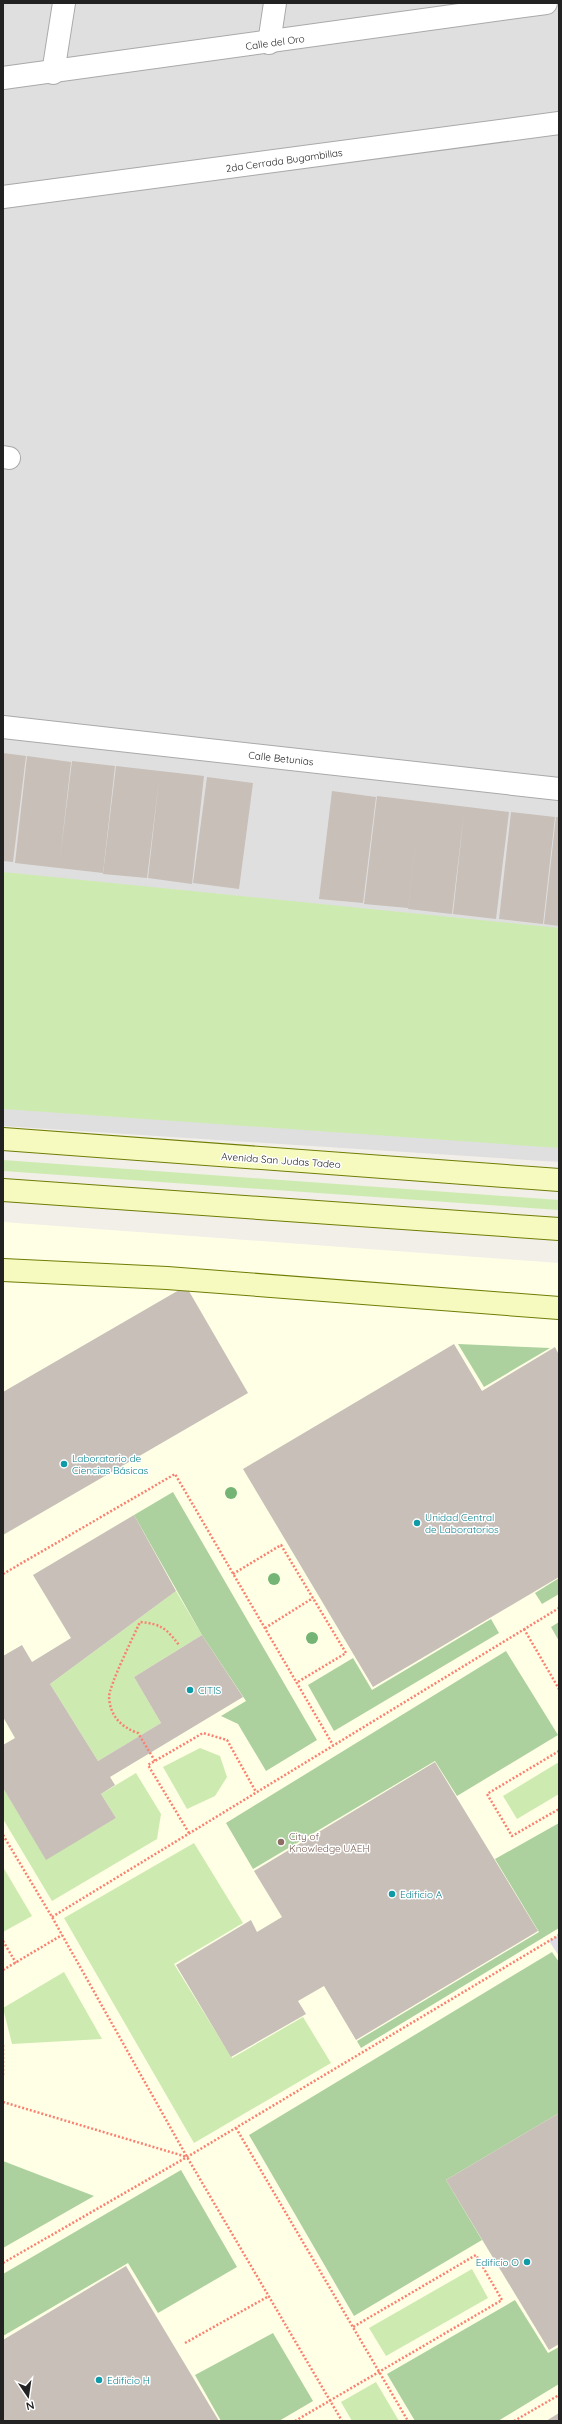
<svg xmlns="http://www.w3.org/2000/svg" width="562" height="2424" font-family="Quicksand,sans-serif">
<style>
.residential{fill:#e0dfdf}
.education{fill:#ffffe5}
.grass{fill:#cdebb0}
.forest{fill:#add19e}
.plaza{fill:#dddde8}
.building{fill:#c7bfb8}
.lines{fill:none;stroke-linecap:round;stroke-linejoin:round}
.street-casing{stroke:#a9a9a9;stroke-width:24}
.secondary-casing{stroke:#707d05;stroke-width:24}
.path{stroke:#fa8072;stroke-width:2.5;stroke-dasharray:2 2;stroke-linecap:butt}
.street{stroke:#fff;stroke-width:22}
.secondary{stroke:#f7fabf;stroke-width:22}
.tree{fill:#74b475}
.culture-dot{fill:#0f9aa8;stroke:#fff;stroke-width:1.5}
.education-dot{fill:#8d6e63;stroke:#fff;stroke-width:1.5}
.labels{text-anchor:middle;stroke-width:3;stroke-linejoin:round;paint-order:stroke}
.street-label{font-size:10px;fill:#222;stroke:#fff}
.culture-label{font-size:10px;fill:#0d838f;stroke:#fff;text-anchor:start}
.education-label{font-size:10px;fill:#785e54;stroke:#fff;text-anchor:start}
</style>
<rect width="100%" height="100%" fill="#f2efe9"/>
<path class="residential" d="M3,3H559V1162L3,1126Z"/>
<path class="education" d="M3,1222L559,1263V2421H3Z"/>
<g class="grass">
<path d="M3,872L559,928V1148L3,1109Z"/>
<path d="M3,1160L559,1200V1210L3,1171Z"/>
<path d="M176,1591L202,1635L134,1677L161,1723L98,1761L50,1684Z"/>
<path d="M200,1748L220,1756L227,1777L215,1796L187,1809L163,1767Z"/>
<path d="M559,1762V1794L517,1819L503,1796Z"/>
<path d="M136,1773L161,1814L157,1839L52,1901L3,1819V1788L46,1859L116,1818L101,1794Z"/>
<path d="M194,1843L243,1923L174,1964L232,2058L303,2017L331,2063L194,2143L64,1918Z"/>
<path d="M3,1867L32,1916L3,1932Z"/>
<path d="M64,1972L102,2039L12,2044L3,2008Z"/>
<path d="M472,2269L488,2298L386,2356L369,2328Z"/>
<path d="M376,2382L399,2421H352L341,2402Z"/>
</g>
<g class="forest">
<path d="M458,1344L550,1348L484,1387Z"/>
<path d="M173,1492L317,1740L266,1771L238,1724L221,1716L246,1701L202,1635L134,1515Z"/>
<path d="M559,1578V1594L542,1604L535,1593Z"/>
<path d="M491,1619L499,1633L334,1731L308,1685L353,1658L372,1690Z"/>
<path d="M559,1622V1641L551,1627Z"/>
<path d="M506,1651L558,1735L457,1796L435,1761L253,1869L226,1823Z"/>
<path d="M559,1823V1928L361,2048L357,2041L539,1932L495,1859Z"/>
<path d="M552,1952L559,1962V2113L446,2180L482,2240L354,2316L249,2135Z"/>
<path d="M3,2161L94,2196L3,2248Z"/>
<path d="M181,2170L237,2267L158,2313L128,2263L3,2336V2274Z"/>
<path d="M515,2300L548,2353L559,2347V2384L498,2421H415L387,2374Z"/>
<path d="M273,2333L313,2401L279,2421H221L195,2375Z"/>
</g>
<path class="plaza" d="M559,1935V1956L549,1941Z"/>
<g class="building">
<path d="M3,753L26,756L13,862L3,861Z"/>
<path d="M27,756L71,762L60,859L72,761L115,766L103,873L15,863Z"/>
<path d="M116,766L204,776L192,884L148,878L159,780L147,878L103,874Z"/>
<path d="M207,777L253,783L239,889L193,883Z"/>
<path d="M332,791L376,797L363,903L319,899Z"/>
<path d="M377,796L509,812L496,919L453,914L464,812L452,914L408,909L417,832L408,908L364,904Z"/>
<path d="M511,812L555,817L543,924L499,919Z"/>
<path d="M556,817H559V926L544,924Z"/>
<path d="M186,1286L248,1393L3,1535V1392Z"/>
<path d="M454,1344L482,1391L555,1347L559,1355V1577L373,1687L243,1469Z"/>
<path d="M134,1515L176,1591L50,1684L98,1761L161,1723L134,1677L202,1635L243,1697L110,1777L115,1785L101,1794L116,1818L46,1860L3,1788V1745L15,1738L3,1717V1656L22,1645L32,1662L71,1638L33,1575Z"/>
<path d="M435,1762L538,1931L356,2040L324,1986L298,2001L306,2014L231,2057L176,1965L251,1920L257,1932L282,1917L254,1871Z"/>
<path d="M559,2113V2344L549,2350L446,2180Z"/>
<path d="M126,2266L219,2421H3V2340Z"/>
<path d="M559,2413V2421H546Z"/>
</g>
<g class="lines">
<g class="street-casing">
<g id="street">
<path d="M269,43L275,3"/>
<path d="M53,73L64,3"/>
<path d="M3,78L546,3"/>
<path d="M3,197L559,123"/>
<path d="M3,457L9,458"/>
<path d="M3,727L559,789"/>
</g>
</g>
<g class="secondary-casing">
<g id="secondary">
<path d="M3,1139L559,1180"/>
<path d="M3,1190L559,1229"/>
<path d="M3,1270L167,1278L559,1308"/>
</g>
</g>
<g class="path">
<path d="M3,1574L175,1474L333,1745"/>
<path d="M233,1574L281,1545L346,1653L296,1683"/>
<path d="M265,1628L313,1598"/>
<path d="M524,1629L559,1689"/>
<path d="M559,1751L487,1794L512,1836L559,1809"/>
<path d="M155,1761L138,1733C121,1727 110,1716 109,1697C109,1686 134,1635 140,1622C161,1624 166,1628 179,1645"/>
<path d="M189,1833L148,1765L203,1733L227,1740L256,1792"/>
<path d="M3,1835L52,1917L187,2157L342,2421"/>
<path d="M52,1917L559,1608"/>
<path d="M3,1941L16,1963"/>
<path d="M3,1970L62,1935"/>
<path d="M3,2045V2077"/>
<path d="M3,2102L187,2157"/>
<path d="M236,2128L408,2421"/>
<path d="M3,2263L187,2157L559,1935"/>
<path d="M185,2343L269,2296"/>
<path d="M295,2421L502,2300L476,2255L353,2327"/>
<path d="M514,2421L559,2395"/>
</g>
<use href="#street" class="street"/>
<use href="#secondary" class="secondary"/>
</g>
<g class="tree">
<circle cx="231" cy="1493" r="6"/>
<circle cx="274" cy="1579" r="6"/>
<circle cx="312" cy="1638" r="6"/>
</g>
<g class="culture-dot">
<circle cx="64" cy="1464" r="4"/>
<circle cx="417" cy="1523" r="4"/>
<circle cx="190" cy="1690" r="4"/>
<circle cx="392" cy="1894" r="4"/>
<circle cx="527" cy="2262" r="4"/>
<circle cx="99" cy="2380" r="4"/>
</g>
<circle class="education-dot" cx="281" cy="1842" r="4"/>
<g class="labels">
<g class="street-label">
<text transform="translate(275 42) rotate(-8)" y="4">Calle del Oro</text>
<text transform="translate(284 160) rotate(-8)" y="4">2da Cerrada Bugambilias</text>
<text transform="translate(281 758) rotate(6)" y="4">Calle Betunias</text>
<text transform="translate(281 1160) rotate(4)" y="4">Avenida San Judas Tadeo</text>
</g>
<g class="culture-label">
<text x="72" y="1462">Laboratorio de<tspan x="72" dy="12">Ciencias Básicas</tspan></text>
<text x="425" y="1521">Unidad Central<tspan x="425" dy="12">de Laboratorios</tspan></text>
<text x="198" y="1694">CITIS</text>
<text x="400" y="1898">Edificio A</text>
<text x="519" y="2266" text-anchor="end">Edificio O</text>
<text x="107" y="2384">Edificio H</text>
</g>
<g class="education-label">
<text x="289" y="1840">City of<tspan x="289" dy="12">Knowledge UAEH</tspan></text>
</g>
</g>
<rect width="562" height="2424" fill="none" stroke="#222222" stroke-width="8"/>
<g transform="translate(28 2396) rotate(167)" stroke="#ffffff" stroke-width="3" paint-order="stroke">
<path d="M0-3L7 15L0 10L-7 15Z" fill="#222222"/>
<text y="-6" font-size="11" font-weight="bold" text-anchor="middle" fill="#222222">N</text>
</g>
</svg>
